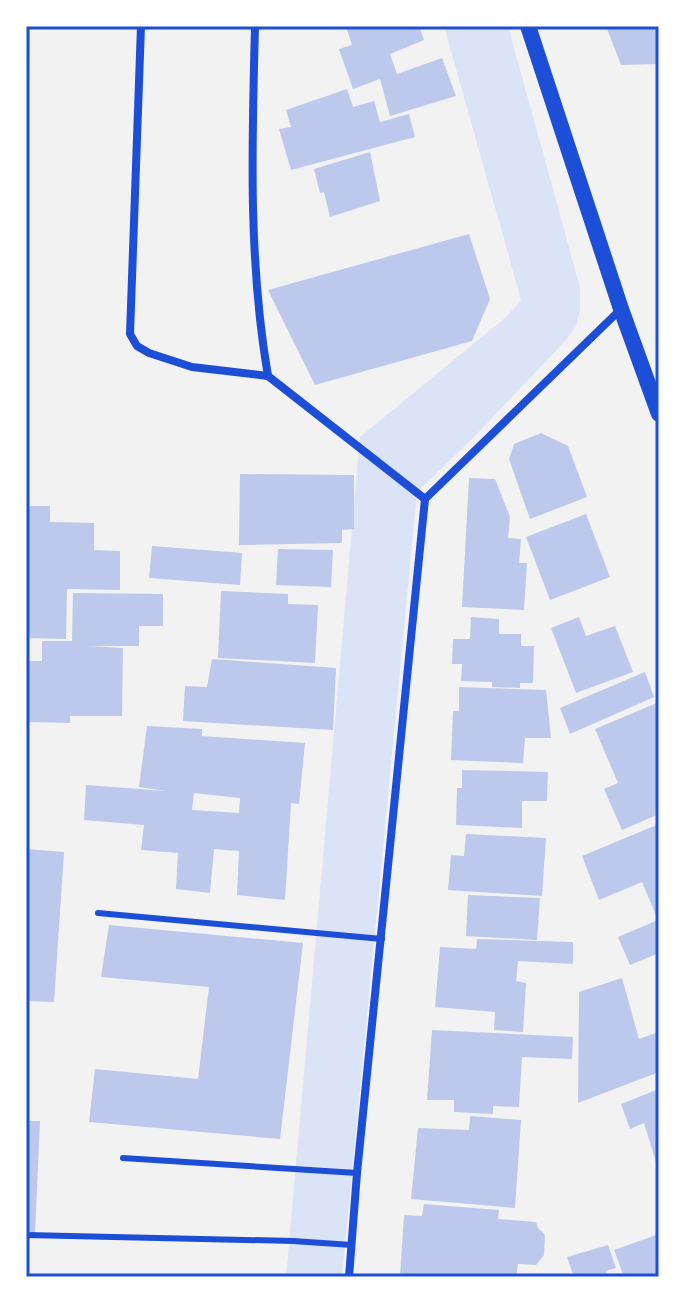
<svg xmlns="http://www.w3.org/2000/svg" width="685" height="1303" font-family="Signika,sans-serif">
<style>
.green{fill:#dbe4f7}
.building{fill:#bdc9ec;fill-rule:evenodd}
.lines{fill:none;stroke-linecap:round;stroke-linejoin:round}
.service{stroke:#1d4ed8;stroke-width:6}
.minor{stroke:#1d4ed8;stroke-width:8}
.secondary{stroke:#1d4ed8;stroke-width:16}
.neatline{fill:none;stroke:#1d4ed8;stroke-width:3}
</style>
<rect width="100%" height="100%" fill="#f2f2f2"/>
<path class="green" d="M444,26H508L580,287V310L576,326L566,340L473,438L417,492L342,1277H286L360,437L506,317L521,300Z"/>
<g class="building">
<path d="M346,26H419L424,40L390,54L397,74L442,58L456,96L390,116L380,79L353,89L339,49L352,45Z"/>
<path d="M606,26H659V64L621,65Z"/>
<path d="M26,30L30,31L29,81H26Z"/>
<path d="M347,89L353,107L374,101L380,122L409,114L415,137L291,170L279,129L291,127L286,110Z"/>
<path d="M370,152L380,201L330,217L324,192L320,193L314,169Z"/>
<path d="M469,234L490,299L472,341L315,385L268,290Z"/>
<path d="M541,433L568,446L587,497L530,519L509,459L514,444Z"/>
<path d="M240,474L354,475V529L342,530V543L239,545Z"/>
<path d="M469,478L495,479L510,517L508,538L521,539L519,563H527L524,610L462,607Z"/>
<path d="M27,506H50V522L94,523V550L120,551V590L67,589L66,639L26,638Z"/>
<path d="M586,514L610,577L550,600L526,537Z"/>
<path d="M152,546L242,553L240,585L149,578Z"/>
<path d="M278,549L333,550L331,587L276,585Z"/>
<path d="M221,591L288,594V604L318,605L315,663L218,658Z"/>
<path d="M73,593L163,594V626H139V646H89L123,648L122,716H70V723L26,722V661H42V641H72Z"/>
<path d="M471,617L499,619V634H521V646H534L533,683H520V688L492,687V682L461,681L462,664H452L453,639H470Z"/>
<path d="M579,617L586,636L615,626L633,672L576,693L551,628Z"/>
<path d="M212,659L336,668L333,730L183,721L185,686L207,687Z"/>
<path d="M645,672L654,697L570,734L560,708Z"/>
<path d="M459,687L546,690L551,738H525L523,763L451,760L453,711H459Z"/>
<path d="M659,702V814L622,830L604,789L618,783L595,729Z"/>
<path d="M147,726L202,729V736L305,743L299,804L291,803L285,900L237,895L239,851L214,849L210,893L176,889L178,853L141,850L144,825L84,820L86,785L166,791L139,787ZM194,793L240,798L239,813L192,810Z"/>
<path d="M462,770L548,772L547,801H522V828L456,825L457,788H462Z"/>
<path d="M659,824V953L630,965L618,937L658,920L642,882L599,900L582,856Z"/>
<path d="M466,834L546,838L542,896L448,890L451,855L464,856Z"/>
<path d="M26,849L64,852L54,1002L26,1001Z"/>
<path d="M468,895L540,898L537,940L466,936Z"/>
<path d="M109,925L303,943L280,1139L89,1122L95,1069L198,1079L209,987L101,977Z"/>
<path d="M477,939L573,942V964L518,961L516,981L526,983L523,1032L494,1030L495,1012L435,1007L440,947L476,949Z"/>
<path d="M622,978L639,1039L659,1032V1072L578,1103L579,992Z"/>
<path d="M432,1030L573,1037L572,1059L522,1057L519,1107L493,1106V1114L454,1112V1100H427Z"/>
<path d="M659,1089V1169H658L644,1123L630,1129L621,1104Z"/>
<path d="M470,1116L521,1120L515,1208L411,1199L418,1128L469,1130Z"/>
<path d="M26,1121H40L35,1234H26Z"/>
<path d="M424,1204L499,1210L498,1219L536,1222L538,1228L545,1235L544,1255L536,1265L518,1264L516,1277H400L404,1215L422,1216Z"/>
<path d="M659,1234V1277H624L614,1250Z"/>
<path d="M608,1245L616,1268L606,1271L608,1277H574L567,1257Z"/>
</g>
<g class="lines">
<g class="service">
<path d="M98,913L382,939"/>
<path d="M123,1158L357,1173"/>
<path d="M26,1235L293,1241L352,1245"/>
</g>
<g class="minor">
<path d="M141,26L130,334L137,346L149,353L192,367L268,376L425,499"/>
<path d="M255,26C252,143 248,260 268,376"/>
<path d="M349,1277L357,1173L425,499L621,309"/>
</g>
<path class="secondary" d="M528,26L621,309L659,414"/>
</g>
<rect width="685" height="1303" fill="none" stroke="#ffffff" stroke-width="56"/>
<rect x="28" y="28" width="629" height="1247" class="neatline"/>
</svg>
